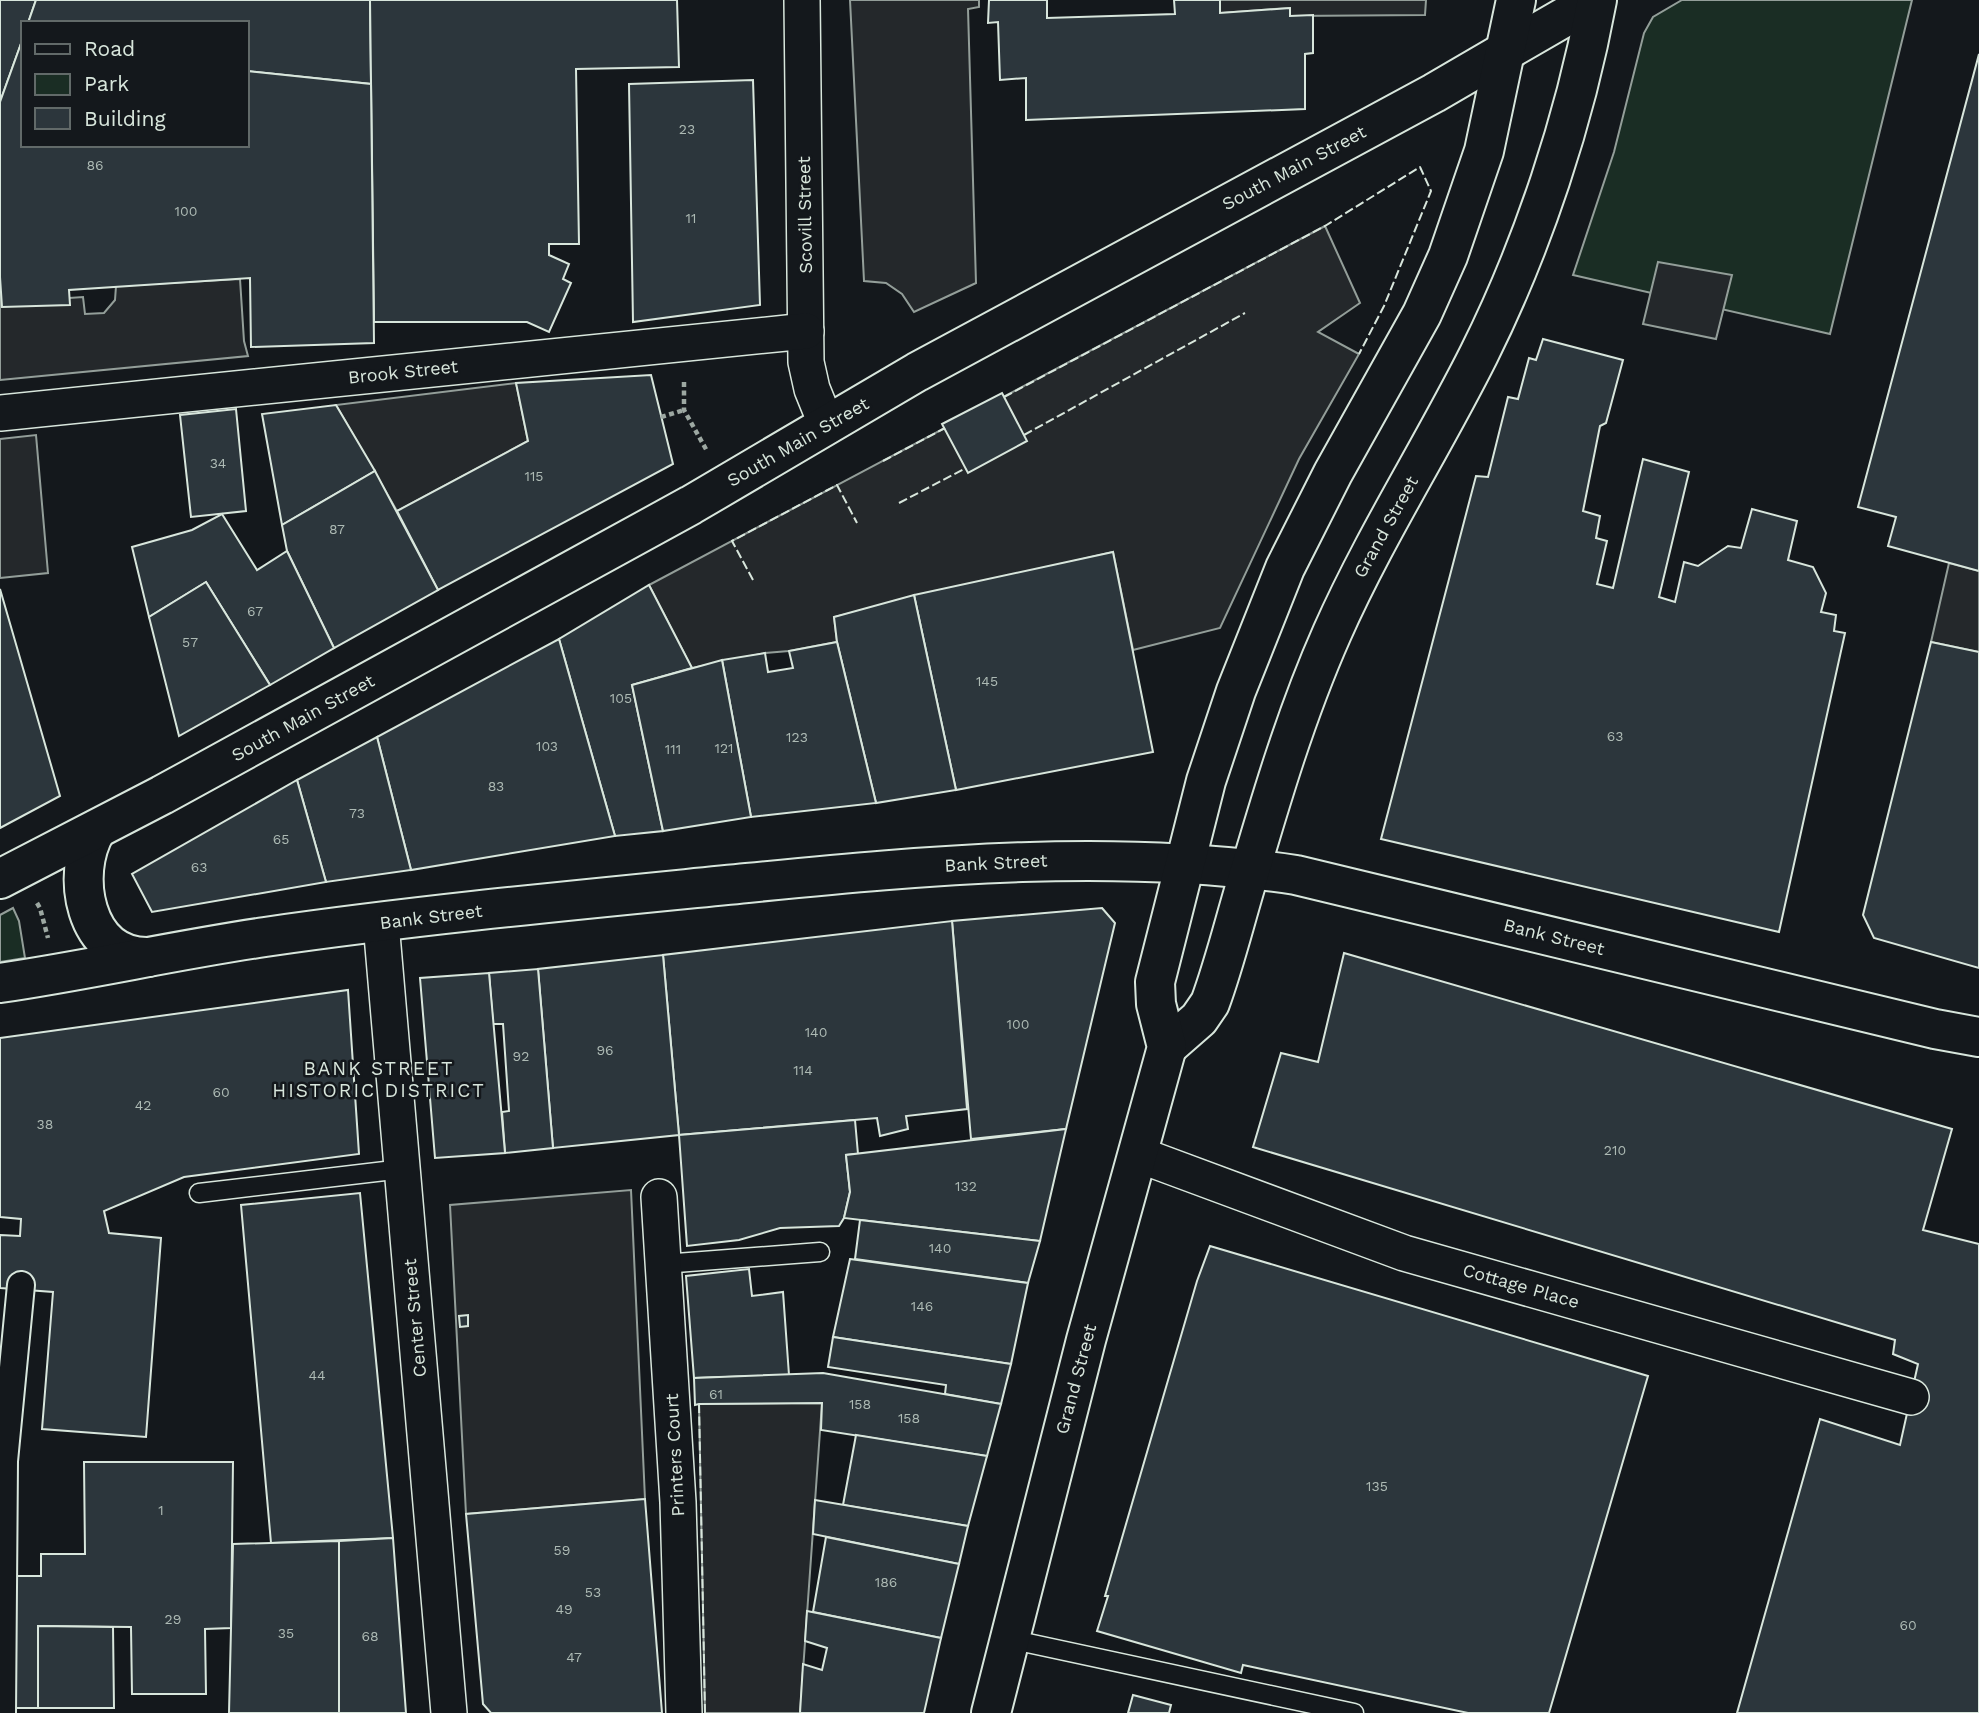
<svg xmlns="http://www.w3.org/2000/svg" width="1979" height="1713" font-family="'Work Sans',sans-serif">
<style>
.green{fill:#1a2d24;stroke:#939e99;stroke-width:2}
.parking{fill:#24282b;stroke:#939e99;stroke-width:2}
.building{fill:#2c363c;stroke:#d8e6dc;stroke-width:2}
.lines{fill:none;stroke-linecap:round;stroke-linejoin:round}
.service-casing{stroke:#d8e6dc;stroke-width:21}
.pedestrian-casing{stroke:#d8e6dc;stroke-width:30}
.minor-casing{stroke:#d8e6dc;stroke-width:38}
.secondary-casing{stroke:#d8e6dc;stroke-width:42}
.primary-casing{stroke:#d8e6dc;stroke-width:42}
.path{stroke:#9da8a2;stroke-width:4.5;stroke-dasharray:5 3.5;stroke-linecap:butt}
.service{stroke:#14181c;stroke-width:18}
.pedestrian{stroke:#14181c;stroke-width:26}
.minor{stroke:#14181c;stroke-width:35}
.secondary{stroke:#14181c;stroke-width:38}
.primary{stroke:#14181c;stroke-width:38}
.fence{stroke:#d8e6dc;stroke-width:2;stroke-dasharray:9 3.5;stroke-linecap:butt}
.labels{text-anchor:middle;stroke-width:5;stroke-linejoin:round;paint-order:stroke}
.number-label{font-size:14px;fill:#adbab4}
.street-label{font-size:18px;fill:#d8e6dc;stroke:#14181c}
.neighbourhood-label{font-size:19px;letter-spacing:2px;fill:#d8e6dc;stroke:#14181c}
</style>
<rect width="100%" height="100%" fill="#14181c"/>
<g class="green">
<path d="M1682,0H1912L1830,334L1573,275L1614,152L1644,33L1653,17Z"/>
<path d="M13,908L19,921L25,958L0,962V915Z"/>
</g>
<g class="parking">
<path d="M850,0H979V7L968,9L976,283L914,312L902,294L886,283L864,281Z"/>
<path d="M1220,0H1426L1425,15L1290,16L1289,8L1220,13Z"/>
<path d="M1325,226L1360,303L1318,332L1359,354L1299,459L1220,628L1133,650L1113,552L834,617L837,642L789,651L765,653L692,668L649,585Z"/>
<path d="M1658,262L1732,275L1716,339L1643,324Z"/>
<path d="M0,277L69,298L83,297L85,314L104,313L115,300L116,286L240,279L244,341L248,356L0,380Z"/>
<path d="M516,383L528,441L397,511L336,405Z"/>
<path d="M36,435L48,573L0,578V439Z"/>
<path d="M1949,563L1979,571V652L1931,642Z"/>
<path d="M631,1190L645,1499L466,1514L450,1205Z"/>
<path d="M822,1403L800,1713H705L699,1404Z"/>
</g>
<g class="building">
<path d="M0,0H36L28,23H23V38L0,102Z"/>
<path d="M36,0H370L371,84L247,71V23H28Z"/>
<path d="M370,0H677L679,67L576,69L579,244H549V255L569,264L563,279L571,283L549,332L527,322H374Z"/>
<path d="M989,0H1047V18L1175,14L1174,0H1220V13L1290,8V16L1313,15V53L1305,54V109L1026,120V78L1000,80L998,22L988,23Z"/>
<path d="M23,38V145H247V71L371,84L374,343L251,347L250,278L69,290L70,305L2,307L0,277V102Z"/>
<path d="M1979,54V571L1888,546L1896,517L1858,507Z"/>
<path d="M753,80L760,305L633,322L629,84Z"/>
<path d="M1543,339L1623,360L1606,423L1600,426L1583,511L1600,516L1596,538L1607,541L1597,584L1613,588L1643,459L1689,472L1659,597L1675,602L1684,562L1698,566L1728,546L1741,548L1752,509L1797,521L1788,560L1813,567L1826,593L1821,612L1836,615L1834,631L1845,633L1779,932L1381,839L1476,476L1488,477L1508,397L1518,399L1529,358L1536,360Z"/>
<path d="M651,375L673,464L438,590L397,511L528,441L516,383Z"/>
<path d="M1002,393L1027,441L968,473L942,424Z"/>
<path d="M336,405L375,471L282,525L262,414Z"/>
<path d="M236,409L246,511L191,517L180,415Z"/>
<path d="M375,471L438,590L334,648L287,551L282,525Z"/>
<path d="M222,514L257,570L287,551L334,648L270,685L206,582L149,617L132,547L192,530Z"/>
<path d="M1113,552L1153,752L956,790L914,595Z"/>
<path d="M206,582L270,685L179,736L149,617Z"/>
<path d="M649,585L692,668L632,685L663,831L615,836L559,639Z"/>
<path d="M0,589L60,796L0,828Z"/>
<path d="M914,595L956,790L876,803L837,642L834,617Z"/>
<path d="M559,639L615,836L411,870L377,737Z"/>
<path d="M837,642L876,803L751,817L722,660L765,653L768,672L793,668L789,651Z"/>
<path d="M1931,642L1979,652V968L1874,938L1863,915Z"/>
<path d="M722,660L751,817L663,831L632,685Z"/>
<path d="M377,737L411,870L326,882L297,780Z"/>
<path d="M297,780L326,882L152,912L132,874Z"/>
<path d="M1102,908L1115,923L1066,1129L971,1139L952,921Z"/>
<path d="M952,921L967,1109L906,1116L908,1129L880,1136L877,1118L679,1135L663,955Z"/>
<path d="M1344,953L1952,1129L1923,1230L1979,1244V1713H1737L1820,1419L1900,1445L1918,1364L1893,1354L1895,1340L1253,1147L1281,1053L1318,1062Z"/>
<path d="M663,955L679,1135L553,1148L538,969Z"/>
<path d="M538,969L553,1148L505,1153L502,1112L509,1111L503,1024H493L489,973Z"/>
<path d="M489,973L505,1153L435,1158L420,978Z"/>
<path d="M348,990L359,1154L184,1177L104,1211L109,1233L161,1238L146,1437L42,1429L53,1292L0,1288V1235L20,1236L21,1219L0,1217V1038Z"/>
<path d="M855,1120L858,1154L846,1155L850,1192L844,1218L839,1226L780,1228L739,1240L687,1246L679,1135Z"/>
<path d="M1066,1129L1040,1241L844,1218L850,1192L846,1155Z"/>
<path d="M360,1193L393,1538L271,1543L241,1205Z"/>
<path d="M860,1220L1040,1241L1028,1283L855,1259Z"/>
<path d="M1210,1246L1648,1376L1549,1713H1468L1243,1665L1241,1673L1097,1631L1108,1596H1105L1197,1281Z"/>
<path d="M850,1259L1028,1283L1011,1364L833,1337Z"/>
<path d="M749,1269L752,1296L783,1292L789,1375L694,1378L686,1276Z"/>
<path d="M468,1315V1326L460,1327L459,1316Z"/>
<path d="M833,1337L1011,1364L1001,1404L945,1394L946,1385L828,1367Z"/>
<path d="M823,1373L1001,1404L987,1456L821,1430L822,1403L699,1404L695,1405L694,1378Z"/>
<path d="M856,1435L987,1456L968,1526L843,1505Z"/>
<path d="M84,1462H233L231,1628L205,1629L206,1694H132L131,1627L38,1626V1708H14L13,1576H41V1554H85Z"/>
<path d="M645,1499L662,1713H491L483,1704L466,1514Z"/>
<path d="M815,1500L968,1526L959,1564L813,1534Z"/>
<path d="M826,1537L959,1564L941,1638L813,1612Z"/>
<path d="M393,1538L406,1713H339V1541Z"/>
<path d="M339,1541V1713H229L233,1544Z"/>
<path d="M807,1611L941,1638L924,1713H800L803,1664L822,1670L827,1648L805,1641Z"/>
<path d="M38,1626L113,1627L114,1708H38Z"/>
<path d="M1133,1695L1171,1705L1169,1713H1128Z"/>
</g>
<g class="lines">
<g class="service-casing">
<g id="service">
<path d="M199,1193L402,1169"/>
<path d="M663,1264L820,1252"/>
<path d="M1009,1639L1354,1713"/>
</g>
</g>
<g class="pedestrian-casing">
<path id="pedestrian" d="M2,1713L4,1461L21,1285"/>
</g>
<g class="minor-casing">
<g id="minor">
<path d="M802,0L806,362L812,389L827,426"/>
<path d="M0,413L806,331"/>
<path d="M381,923L449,1713"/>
<path d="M1137,1154L1404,1253L1911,1397"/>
<path d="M659,1197L678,1502L684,1713"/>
</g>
</g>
<g class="secondary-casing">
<g id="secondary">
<path d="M96,830C70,874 84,958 148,957"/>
<path d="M0,879L162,795L691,505L917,372L1434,93L1506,51"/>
<path d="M0,983C89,970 176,950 265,937C425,914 587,899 747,883C930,865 1114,848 1296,875L1935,1029L1979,1037"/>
</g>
</g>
<g class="primary-casing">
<g id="primary">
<path d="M1506,51L1594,0"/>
<path d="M1167,1047L1199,1019L1210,1003C1224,965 1234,924 1246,884C1271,799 1296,714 1332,633C1375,536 1432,448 1479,354C1533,246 1575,119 1597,0"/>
<path d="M991,1713L1086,1340L1167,1047L1156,1004L1155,982L1206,781L1236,691L1285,568L1333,473L1422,314L1448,256L1484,151L1516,0"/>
</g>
</g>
<g class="path">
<path d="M684,382V410L707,451"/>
<path d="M661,417L684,410"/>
<path d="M37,903L40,908L48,938"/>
</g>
<use href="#service" class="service"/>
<use href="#pedestrian" class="pedestrian"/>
<use href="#minor" class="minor"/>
<use href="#secondary" class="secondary"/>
<use href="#primary" class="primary"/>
<g class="fence">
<path d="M1004,397L1325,226L1420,167L1431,191L1384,306L1359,354"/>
<path d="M1024,435L1245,313"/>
<path d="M883,461L945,428"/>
<path d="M899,503L966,468"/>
<path d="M753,580L732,541L837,485L857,523"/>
<path d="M699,1404L705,1713"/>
</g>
</g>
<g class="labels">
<g class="number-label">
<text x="687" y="134">23</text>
<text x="95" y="170">86</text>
<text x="186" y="216">100</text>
<text x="691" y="223">11</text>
<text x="218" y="468">34</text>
<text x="534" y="481">115</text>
<text x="337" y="534">87</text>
<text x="255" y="616">67</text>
<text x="190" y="647">57</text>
<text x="987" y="686">145</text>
<text x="621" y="703">105</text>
<text x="1615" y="741">63</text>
<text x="797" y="742">123</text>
<text x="547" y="751">103</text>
<text x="724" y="753">121</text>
<text x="673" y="754">111</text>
<text x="496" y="791">83</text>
<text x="357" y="818">73</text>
<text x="281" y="844">65</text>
<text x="199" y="872">63</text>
<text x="1018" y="1029">100</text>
<text x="816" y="1037">140</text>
<text x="605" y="1055">96</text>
<text x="521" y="1061">92</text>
<text x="803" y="1075">114</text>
<text x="221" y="1097">60</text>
<text x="143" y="1110">42</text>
<text x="45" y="1129">38</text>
<text x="1615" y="1155">210</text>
<text x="966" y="1191">132</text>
<text x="940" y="1253">140</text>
<text x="922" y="1311">146</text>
<text x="317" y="1380">44</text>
<text x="716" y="1399">61</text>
<text x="860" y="1409">158</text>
<text x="909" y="1423">158</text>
<text x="1377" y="1491">135</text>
<text x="161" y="1515">1</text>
<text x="562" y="1555">59</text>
<text x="886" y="1587">186</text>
<text x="593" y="1597">53</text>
<text x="564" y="1614">49</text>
<text x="173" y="1624">29</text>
<text x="1908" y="1630">60</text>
<text x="286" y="1638">35</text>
<text x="370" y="1641">68</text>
<text x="574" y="1662">47</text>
</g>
<g class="street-label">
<text transform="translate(1294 168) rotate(-28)" y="6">South Main Street</text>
<text transform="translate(805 215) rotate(-91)" y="6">Scovill Street</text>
<text transform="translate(403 372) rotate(-6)" y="6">Brook Street</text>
<text transform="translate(798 442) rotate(-30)" y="6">South Main Street</text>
<text transform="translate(1386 527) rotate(-61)" y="6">Grand Street</text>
<text transform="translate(303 718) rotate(-29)" y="6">South Main Street</text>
<text transform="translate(996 863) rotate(-3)" y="6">Bank Street</text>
<text transform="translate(431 917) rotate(-7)" y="6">Bank Street</text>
<text transform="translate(1554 937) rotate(14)" y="6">Bank Street</text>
<text transform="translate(1521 1286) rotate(16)" y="6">Cottage Place</text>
<text transform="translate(415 1318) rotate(-95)" y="6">Center Street</text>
<text transform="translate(1076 1379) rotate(-75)" y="6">Grand Street</text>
<text transform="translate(675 1455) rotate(-93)" y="6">Printers Court</text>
</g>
<g class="neighbourhood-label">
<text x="379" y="1075">BANK STREET<tspan x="379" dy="22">HISTORIC DISTRICT</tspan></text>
</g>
</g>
<rect x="21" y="21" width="228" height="126" fill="#14181c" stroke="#626a69" stroke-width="2"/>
<rect x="35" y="44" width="35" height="10" fill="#14181c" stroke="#626a69" stroke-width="2"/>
<text x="84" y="56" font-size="21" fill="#d8e6dc">Road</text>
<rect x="35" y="74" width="35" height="21" fill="#1a2d24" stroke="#626a69" stroke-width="2"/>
<text x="84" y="91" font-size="21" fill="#d8e6dc">Park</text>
<rect x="35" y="108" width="35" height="21" fill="#2c363c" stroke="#626a69" stroke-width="2"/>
<text x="84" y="126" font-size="21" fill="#d8e6dc">Building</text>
</svg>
